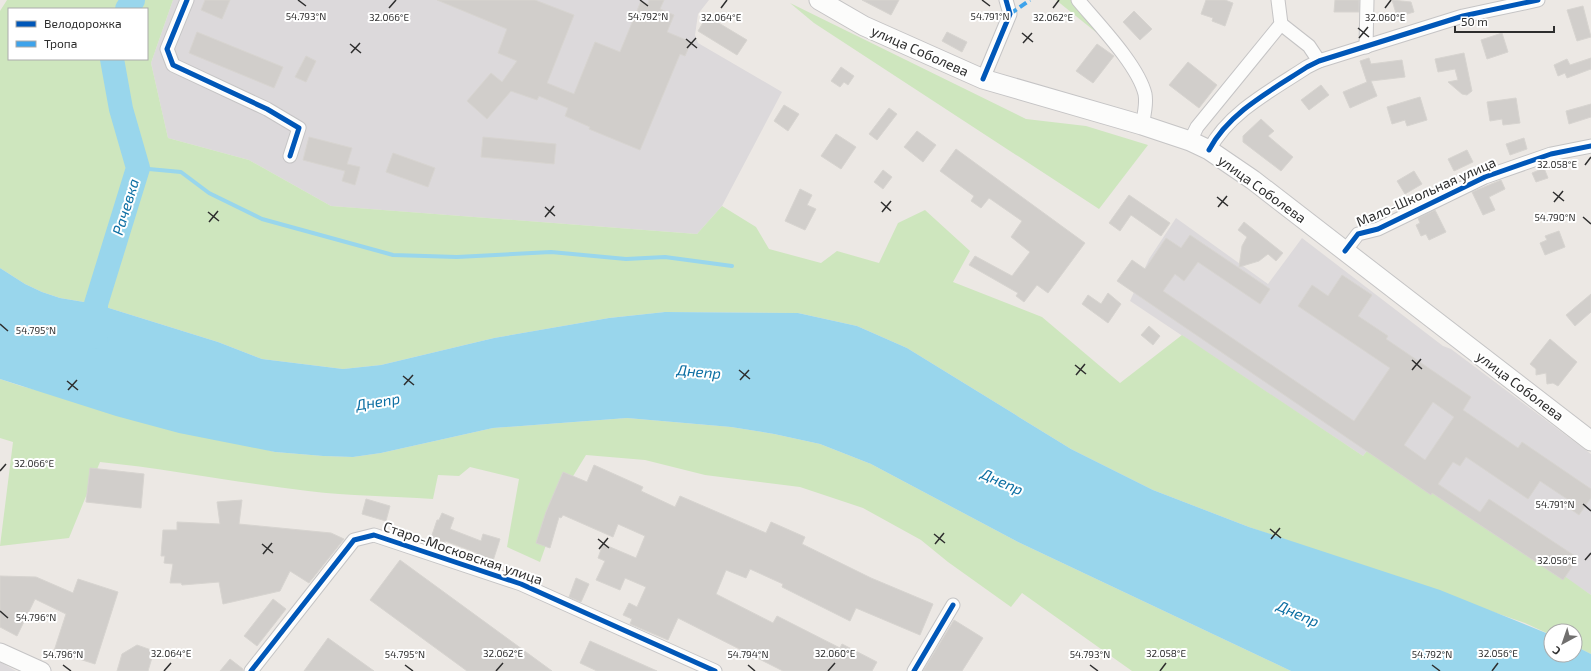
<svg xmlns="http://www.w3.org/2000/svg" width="1591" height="671" font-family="'Exo 2',sans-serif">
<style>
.industrial{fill:#dcd9db}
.green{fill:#cee6be;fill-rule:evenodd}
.water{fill:#99d6ec}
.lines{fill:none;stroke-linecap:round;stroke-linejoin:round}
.stream{stroke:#99d6ec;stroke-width:4}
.river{stroke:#99d6ec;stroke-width:24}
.building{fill:#d1cecb;stroke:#d7d4d0;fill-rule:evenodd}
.minor-casing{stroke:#c5c4c5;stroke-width:15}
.tertiary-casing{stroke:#c5c4c5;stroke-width:19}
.secondary-casing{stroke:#c5c4c5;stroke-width:21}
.minor{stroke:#fcfcfb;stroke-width:13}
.tertiary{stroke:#fcfcfb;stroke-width:17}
.secondary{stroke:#fcfcfb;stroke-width:19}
.quiet{stroke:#3ea3eb;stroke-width:4;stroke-dasharray:8 4;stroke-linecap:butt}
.cycleway-casing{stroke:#fff;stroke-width:8}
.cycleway{stroke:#0057b8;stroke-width:5}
.ticks{fill:none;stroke:#2e2e2e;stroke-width:1.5}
.labels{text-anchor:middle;stroke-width:4;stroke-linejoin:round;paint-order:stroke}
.street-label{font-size:14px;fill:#2e2e2e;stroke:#fff}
.water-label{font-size:15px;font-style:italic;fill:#0d6fa3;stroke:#fff}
.ticks-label{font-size:10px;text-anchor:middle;fill:#2e2e2e;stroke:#fff;stroke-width:4;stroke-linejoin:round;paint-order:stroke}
</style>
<rect width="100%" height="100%" fill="#ece8e4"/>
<g class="industrial">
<path d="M173,0H709L698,14L695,35L698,43L782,92L722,206L697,234L331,206L249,160L168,138L151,63Z"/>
<path d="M1176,218L1268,284L1302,238L1443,346L1451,349L1591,454V595L1370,447L1363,456L1130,301L1149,259Z"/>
<path d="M0,662L16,671H0Z"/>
</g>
<g class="green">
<path d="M7,0H173L151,63L168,138L249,160L331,206L697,234L722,206L756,227L769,249L821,263L837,251L879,263L898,223L925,210L970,251L953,282L1042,317L1120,383L1182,335L1363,456L1370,447L1481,517L1591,595V654L1575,646V631H1551V635L1525,623L1249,527L1153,490L1071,449L907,348L857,326L798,313L665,312L609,318L494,338L381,365L343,369L262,359L218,342L96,304L60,298L42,292L25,284L0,268V11ZM9,9H147V59H9Z"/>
<path d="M1056,0H1073L1097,33Z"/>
<path d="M790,3L1026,119L1086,126L1148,145L1099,209L814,23Z"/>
<path d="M0,379L21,386L275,452L323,456L353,457L381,453L493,428L627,418L731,427L774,434L820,444L871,464L1018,542L1291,671H1132L1022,593L1011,607L948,562L921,540L863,508L800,487L705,475L645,460L586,455L567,486L540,562L507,547L519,479L470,467L459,476L438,475L433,499C391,496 349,496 308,491C238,483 170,469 100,462L69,538L0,546L13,442L0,438Z"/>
</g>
<path class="water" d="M0,268L25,284L42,292L60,298L96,304L218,342L262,359L343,369L381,365L494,338L609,318L665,312L798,313L857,326L907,348L1071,449L1153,490L1249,527L1440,590L1551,635V655H1575V646L1591,654V671H1291L1018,542L871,464L820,444L774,434L731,427L627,418L493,428L381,453L353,457L323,456L275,452L179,433L116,416L0,379Z"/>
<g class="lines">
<path class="stream" d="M138,168L181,172L209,193L262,219L393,255L457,257L551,252L626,259L665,257L732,266"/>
<g class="river">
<path d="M127,9L133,0"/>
<path d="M96,337V304L138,168L121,109L112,59"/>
</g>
</g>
<g class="building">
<path d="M205,0H230L222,19L201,10Z"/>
<path d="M437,0H535L574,15L547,83L574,94L595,42L620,52L641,1L648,4L649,0H664L660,9L674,15L667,32L691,42L685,56L680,54L640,150L589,129L590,127L565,116L568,108L539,96L537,100L511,91L487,119L467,101L491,73L502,82L517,61L498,53L507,29Z"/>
<path d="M862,0H899L891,15Z"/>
<path d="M1206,0H1225L1233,3L1225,26L1212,21L1213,18L1201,14Z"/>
<path d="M1335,0H1359V12H1334Z"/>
<path d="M1392,0L1411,2L1414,12L1397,17Z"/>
<path d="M1583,6L1591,37L1577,41L1567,10Z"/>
<path d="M1134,11L1152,29L1140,40L1123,22Z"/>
<path d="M707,16L747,40L737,55L698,31Z"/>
<path d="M197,32L283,67L274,88L189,53Z"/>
<path d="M947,32L967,42L962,52L942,41Z"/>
<path d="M1502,33L1508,52L1487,59L1481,40Z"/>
<path d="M1097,44L1114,56L1093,83L1076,71Z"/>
<path d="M1464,53L1472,91L1467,95L1462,94L1448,82L1458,80L1455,69L1438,72L1435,59Z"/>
<path d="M306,56L316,61L306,82L295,77Z"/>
<path d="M1369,58L1371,64L1402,60L1405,77L1371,81L1377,96L1350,108L1343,92L1367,82L1360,61Z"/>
<path d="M1591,58V69L1567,78L1565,73L1558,76L1554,65L1567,59L1570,65Z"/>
<path d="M1188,62L1217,85L1199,108L1169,85Z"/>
<path d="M841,67L854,76L848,85L844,82L840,87L831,81Z"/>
<path d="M1321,85L1329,95L1309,110L1301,100Z"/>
<path d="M1420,97L1427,120L1407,126L1405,120L1392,124L1387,107Z"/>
<path d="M1516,98L1520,123L1503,125L1502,119L1490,121L1487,102Z"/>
<path d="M1591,104V117L1569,124L1566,111Z"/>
<path d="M784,105L799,114L788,131L774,121Z"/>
<path d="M889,108L897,114L877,140L869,134Z"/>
<path d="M1261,119L1274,131L1268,136L1293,157L1281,171L1243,142V136Z"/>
<path d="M917,131L936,145L923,162L904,147Z"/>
<path d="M836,134L856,147L841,169L821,156Z"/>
<path d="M309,137L352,148L347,164L360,167L355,185L342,181L345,171L303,160Z"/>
<path d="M483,137L556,144L554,164L481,157Z"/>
<path d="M1524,138L1527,149L1510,155L1506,144Z"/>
<path d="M956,149L1085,243L1048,293L1037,285L1024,302L1016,296L1018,293L969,265L975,256L1012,276L1030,252L1011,237L1022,221L989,198L981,208L971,201L974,196L940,171Z"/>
<path d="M1467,150L1473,162L1454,171L1448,159Z"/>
<path d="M393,153L435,168L428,187L386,172Z"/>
<path d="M1544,168L1548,178L1536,182L1532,173Z"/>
<path d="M883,170L892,177L883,189L874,182Z"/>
<path d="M1414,171L1422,184L1405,194L1397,181Z"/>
<path d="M1501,180L1505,189L1489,197L1495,210L1483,215L1472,192Z"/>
<path d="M800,189L812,195L807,205L816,209L805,230L785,221Z"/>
<path d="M1129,195L1170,223L1161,236L1131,215L1120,231L1109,223Z"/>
<path d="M1435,210L1446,232L1429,240L1426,234L1421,236L1416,225L1420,223L1418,218Z"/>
<path d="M1244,222L1283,253L1276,261L1268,254L1259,261L1239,267L1242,246L1247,237L1238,230Z"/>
<path d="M1559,231L1565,247L1545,255L1540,243L1547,240L1545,236Z"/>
<path d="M1190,235L1270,289L1260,304L1198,262L1184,281L1175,274L1163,291L1354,421L1390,368L1298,306L1312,285L1328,296L1342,275L1372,295L1358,316L1388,336L1386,339L1471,397L1463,410L1518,448L1522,442L1591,489V498L1579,515L1566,506L1570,501L1540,481L1528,499L1466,457L1460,466L1453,462L1438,484L1480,512L1489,499L1578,558L1563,580L1432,493L1431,495L1117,281L1132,260L1145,269L1166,238L1181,248ZM1433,402L1454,417L1425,460L1404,445Z"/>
<path d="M1108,293L1121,304L1108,323L1082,304L1088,295L1101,304Z"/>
<path d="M1591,294V312L1575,326L1566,315Z"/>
<path d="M1149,326L1160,336L1153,345L1141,335Z"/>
<path d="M1550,339L1577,362L1558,386L1553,383L1547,384L1546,373L1536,375V369L1530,364Z"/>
<path d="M594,465L643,487L641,491L675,507L680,496L766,533L771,522L805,537L802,544L871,578L933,604L920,635L856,608L850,621L782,587L783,584L750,569L746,578L726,570L716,594L773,623L777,616L840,648L842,644L877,662L872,671H783L678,618L668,640L630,624L632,619L623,615L629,603L637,607L646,587L625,578L620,590L596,580L605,561L598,558L603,544L636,558L645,536L618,524L613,537L563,515L561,518L559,517L550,548L536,543L546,512L563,472L587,482Z"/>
<path d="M90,468L144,474L141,508L86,502Z"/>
<path d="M366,499L390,506L386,521L362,514Z"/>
<path d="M242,500L239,524L331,533L344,539L309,583L290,571L280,591L223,604L219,582L182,585L181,583H170L173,564L164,563L165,556H161L163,530H177V522L220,524L217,502Z"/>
<path d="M442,513L454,518L450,529L481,541L483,534L500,539L492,564L475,558L477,553L445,541V543L431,538L437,520H439Z"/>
<path d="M400,560L552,671H467L370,600Z"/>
<path d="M0,576L36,577L73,593L78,579L118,592L95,664L54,651L66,614L35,599L17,636L0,627Z"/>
<path d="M576,578L589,584L581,602L569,597Z"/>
<path d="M273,599L286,609L257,646L244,636Z"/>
<path d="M954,620L983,638L962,671H923Z"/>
<path d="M328,638L374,671H304Z"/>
<path d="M590,641L657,671H597L580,663Z"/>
<path d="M137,645L154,651L148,671H117L122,654Z"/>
<path d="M230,659L243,669V671H220Z"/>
</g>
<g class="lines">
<g class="minor-casing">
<g id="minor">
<path d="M187,0L167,49L173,65L267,109L299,128L290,156"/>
<path d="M1078,0C1098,24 1138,65 1145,94C1147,105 1144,115 1142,125"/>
<path d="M1281,24L1309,46L1319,61"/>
<path d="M1366,47L1367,0"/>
<path d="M983,79L1010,14L1006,0"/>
<path d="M1190,141L1197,127L1281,24L1278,0"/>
<path d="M1209,150C1229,112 1272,90 1307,67L1319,61L1463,16L1538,0"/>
<path d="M1345,251L1358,234L1378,229L1485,177L1551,154L1591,146"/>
<path d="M251,671L354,540L374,535L521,584L715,671"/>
<path d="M914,671L953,605"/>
</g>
</g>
<g class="tertiary-casing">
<path id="tertiary" d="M0,652L42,671"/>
</g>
<g class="secondary-casing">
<path id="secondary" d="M819,0L864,26L983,79L1142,125L1190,141L1209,150L1253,180L1591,441"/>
</g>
<use href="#minor" class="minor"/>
<use href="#tertiary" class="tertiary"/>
<use href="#secondary" class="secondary"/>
<path class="quiet" d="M1010,14L1030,0"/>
<g class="cycleway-casing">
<g id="cycleway">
<path d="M187,0L167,49L173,65L267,109L299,128L290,156"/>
<path d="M983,79L1010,14L1006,0"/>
<path d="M1209,150C1229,112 1272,90 1307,67L1319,61L1463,16L1538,0"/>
<path d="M1345,251L1358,234L1378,229L1485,177L1551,154L1591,146"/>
<path d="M251,671L354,540L374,535L521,584L715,671"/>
<path d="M914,671L953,605"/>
</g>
</g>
<use href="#cycleway" class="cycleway"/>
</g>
<path class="ticks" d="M298,0L306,6M640,0L648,6M982,0L990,6M389,8L396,0M721,8L727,0M1053,8L1059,0M1385,8L1391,0M1358,28L1369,37M1022,33L1033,42M1359,38L1368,27M686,39L697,48M1023,43L1032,33M350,44L361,53M687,48L696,38M351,53L360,43M1585,165L1591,157M1553,192L1564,201M1217,197L1228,206M881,202L891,211M1554,202L1563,191M545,207L555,216M1218,207L1227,196M208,212L219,221M882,212L891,201M545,217L554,206M1583,217L1591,224M209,222L218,211M0,324L8,331M1412,360L1422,369M1075,365L1086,374M739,370L750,379M1412,370L1421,359M1076,375L1085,364M403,376L414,385M740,380L749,370M67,381L78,390M404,385L413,375M68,390L77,380M0,471L6,464M1583,504L1591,511M1270,529L1281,538M934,534L945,543M598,539L609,548M1271,539L1280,528M262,544L273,553M935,544L944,533M599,549L608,538M263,554L272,543M1585,560L1591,553M0,611L8,618M63,665L71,671M405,665L413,671M748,665L755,671M1090,665L1098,671M1432,665L1440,671M164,671L171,663M496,671L503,663M828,671L835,663M1160,671L1166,663M1492,671L1498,663"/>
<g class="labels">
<g class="street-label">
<text transform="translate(920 51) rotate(24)" y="5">улица Соболева</text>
<text transform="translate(1262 189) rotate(36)" y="5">улица Соболева</text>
<text transform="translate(1426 192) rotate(-24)" y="5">Мало-Школьная улица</text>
<text transform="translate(1520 386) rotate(37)" y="5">улица Соболева</text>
<text transform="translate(463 553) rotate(19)" y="5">Старо-Московская улица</text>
</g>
<g class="water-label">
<text transform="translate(126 207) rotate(-73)" y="5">Рачевка</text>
<text transform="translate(699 372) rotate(5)" y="5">Днепр</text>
<text transform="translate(378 402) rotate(-9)" y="5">Днепр</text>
<text transform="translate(1002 482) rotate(24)" y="5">Днепр</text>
<text transform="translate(1298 614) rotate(24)" y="5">Днепр</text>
</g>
</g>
<g class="ticks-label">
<text x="306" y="20">54.793°N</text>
<text x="648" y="20">54.792°N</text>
<text x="990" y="20">54.791°N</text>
<text x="389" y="21">32.066°E</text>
<text x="721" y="21">32.064°E</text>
<text x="1053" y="21">32.062°E</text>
<text x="1385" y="21">32.060°E</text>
<text x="1557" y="168">32.058°E</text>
<text x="1555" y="221">54.790°N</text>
<text x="36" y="334">54.795°N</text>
<text x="34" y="467">32.066°E</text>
<text x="1555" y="508">54.791°N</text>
<text x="1557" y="564">32.056°E</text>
<text x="36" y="621">54.796°N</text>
<text x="171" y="657">32.064°E</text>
<text x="503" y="657">32.062°E</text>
<text x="835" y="657">32.060°E</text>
<text x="1166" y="657">32.058°E</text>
<text x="1498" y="657">32.056°E</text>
<text x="63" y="658">54.796°N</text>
<text x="405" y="658">54.795°N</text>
<text x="748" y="658">54.794°N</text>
<text x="1090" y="658">54.793°N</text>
<text x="1432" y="658">54.792°N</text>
</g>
<rect x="8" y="8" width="140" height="52" fill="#ffffff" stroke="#ababab"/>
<rect x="16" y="21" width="20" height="6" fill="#0057b8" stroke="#ababab"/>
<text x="44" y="28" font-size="12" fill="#2e2e2e">Велодорожка</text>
<rect x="16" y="41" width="20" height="6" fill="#3ea3eb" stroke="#ababab"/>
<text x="44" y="48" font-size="12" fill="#2e2e2e">Тропа</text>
<g transform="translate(1563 643) rotate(220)"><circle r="19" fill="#ffffff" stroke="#ababab"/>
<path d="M0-3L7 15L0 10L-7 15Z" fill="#706f6e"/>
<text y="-6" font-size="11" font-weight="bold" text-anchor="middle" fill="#2e2e2e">С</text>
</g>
<path d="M1455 26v6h99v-6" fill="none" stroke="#2e2e2e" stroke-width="2"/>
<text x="1461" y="26" font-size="12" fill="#2e2e2e" stroke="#ffffff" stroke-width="3" paint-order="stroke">50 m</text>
</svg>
